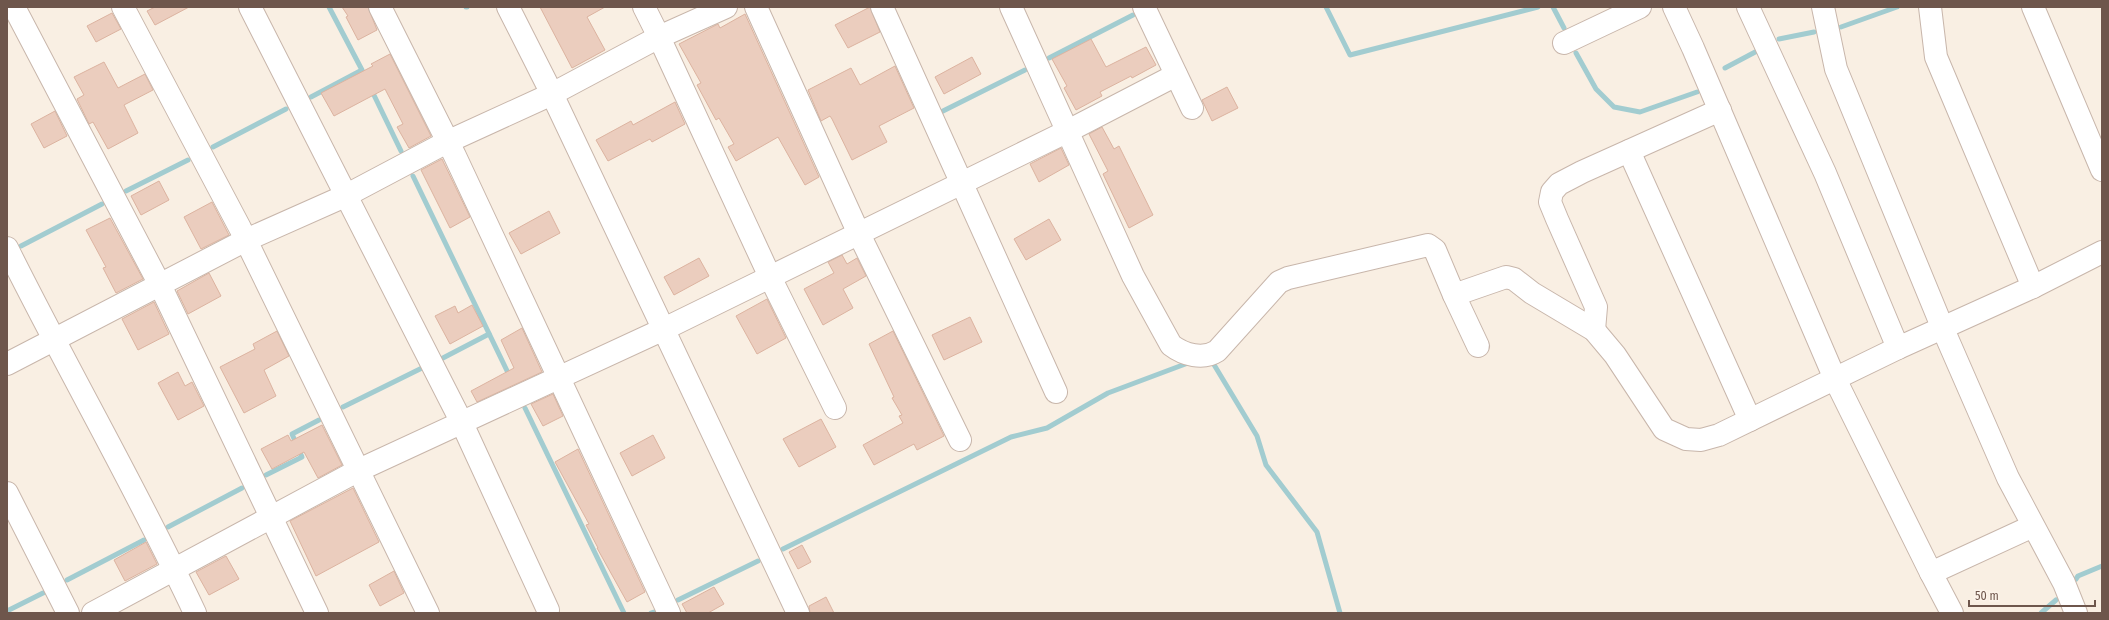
<svg xmlns="http://www.w3.org/2000/svg" width="2109" height="620" font-family="'Fira Sans Condensed',sans-serif">
<style>
.lines{fill:none;stroke-linecap:round;stroke-linejoin:round}
.stream{stroke:#a2ccd0;stroke-width:5}
.building{fill:#ebcdbe;stroke:#dcb3a0}
.minor-casing{stroke:#c8b6ab;stroke-width:24}
.minor{stroke:#fff;stroke-width:22}
</style>
<rect width="100%" height="100%" fill="#f9efe3"/>
<g class="lines">
<g class="stream">
<path d="M466,7H467"/>
<path d="M1326,7L1350,55L1538,7"/>
<path d="M1553,7L1564,28"/>
<path d="M1841,27L1897,7"/>
<path d="M1779,39L1814,32"/>
<path d="M1576,53L1596,89L1614,107L1640,112L1697,92"/>
<path d="M1049,58L1133,15"/>
<path d="M1725,68L1759,50"/>
<path d="M371,89L401,151"/>
<path d="M311,97L362,70L329,7"/>
<path d="M937,114L1025,70"/>
<path d="M213,147L286,109"/>
<path d="M413,176L510,377"/>
<path d="M126,191L188,160"/>
<path d="M21,246L102,204"/>
<path d="M441,359L489,334"/>
<path d="M1210,363H1213L1257,436L1266,465L1317,532L1340,613"/>
<path d="M343,407L422,368"/>
<path d="M525,408L624,613"/>
<path d="M266,475L302,457L292,434L319,420"/>
<path d="M168,527L242,488"/>
<path d="M783,549L1011,437L1047,428L1108,393L1188,363"/>
<path d="M2076,579L2078,576L2102,566"/>
<path d="M67,580L144,540"/>
<path d="M678,600L758,561"/>
<path d="M7,611L43,593"/>
<path d="M651,613L654,612"/>
<path d="M2041,613L2056,600"/>
</g>
</g>
<g class="building">
<path d="M155,7H189L155,25L147,11Z"/>
<path d="M342,7H368L377,30L358,40L346,17L348,16Z"/>
<path d="M540,7H605L587,17L605,50L572,68Z"/>
<path d="M870,7L880,32L848,48L835,25Z"/>
<path d="M112,13L121,29L96,42L87,26Z"/>
<path d="M745,14L819,177L805,185L778,137L736,161L728,147L734,144L719,118L716,120L697,85L701,83L679,44L718,24L720,28Z"/>
<path d="M1091,39L1106,67L1146,47L1156,65L1132,78L1131,76L1100,92L1102,96L1076,110L1064,88L1067,86L1052,59Z"/>
<path d="M390,54L431,136L409,148L397,127L403,124L385,89L334,116L321,93L373,66L371,64Z"/>
<path d="M972,57L981,74L944,94L935,77Z"/>
<path d="M104,62L118,88L145,74L153,90L124,105L138,133L108,149L93,122L89,124L77,99L84,95L74,77Z"/>
<path d="M895,66L914,108L879,126L887,142L852,160L832,119L830,116L821,121L808,90L851,68L860,85Z"/>
<path d="M1227,87L1238,108L1212,121L1202,100Z"/>
<path d="M675,102L685,124L652,142L650,139L608,161L596,140L631,121L633,125Z"/>
<path d="M55,111L67,136L44,148L31,124Z"/>
<path d="M1102,127L1114,149L1119,146L1153,215L1129,228L1103,174L1108,171L1089,134Z"/>
<path d="M1061,148L1069,165L1039,182L1030,164Z"/>
<path d="M442,159L470,217L450,228L421,170Z"/>
<path d="M159,181L169,200L141,215L131,196Z"/>
<path d="M212,202L229,235L201,249L184,217Z"/>
<path d="M549,211L560,233L521,254L509,233Z"/>
<path d="M110,218L143,279L116,293L103,268L106,267L86,230Z"/>
<path d="M1049,219L1061,240L1026,260L1014,239Z"/>
<path d="M842,255L847,264L857,258L866,276L843,289L853,308L823,325L804,289L834,273L828,262Z"/>
<path d="M699,258L709,276L674,295L664,277Z"/>
<path d="M209,273L221,296L188,314L177,291Z"/>
<path d="M767,299L786,338L757,354L736,316Z"/>
<path d="M154,302L169,334L138,350L122,319Z"/>
<path d="M472,305L483,326L450,344L435,316L455,306L458,313Z"/>
<path d="M970,317L982,342L944,360L932,335Z"/>
<path d="M522,328L542,372L477,402L471,391L514,368L501,340Z"/>
<path d="M277,331L289,356L264,370L276,396L244,413L220,367L255,349L253,344Z"/>
<path d="M893,331L944,436L917,450L914,444L874,465L863,445L903,423L899,416L902,415L892,398L894,397L869,344Z"/>
<path d="M178,372L185,386L192,382L204,406L178,420L158,383Z"/>
<path d="M553,394L563,416L543,426L531,404Z"/>
<path d="M821,419L836,447L799,467L783,439Z"/>
<path d="M322,425L342,465L318,478L304,452L272,469L261,449L288,435L291,441Z"/>
<path d="M653,435L665,458L632,476L620,453Z"/>
<path d="M578,449L645,592L627,602L597,548H598L586,525L589,524L555,462Z"/>
<path d="M353,488L379,542L316,576L290,521Z"/>
<path d="M146,542L157,564L125,581L114,560Z"/>
<path d="M802,545L811,562L798,569L789,552Z"/>
<path d="M226,556L239,579L209,595L196,572Z"/>
<path d="M394,571L404,593L380,606L369,585Z"/>
<path d="M714,587L724,604L708,613H687L682,604Z"/>
<path d="M826,597L834,613H810L809,606Z"/>
</g>
<g class="lines">
<g class="minor-casing">
<g id="minor">
<path d="M14,7L160,285L317,613"/>
<path d="M123,7L240,228L428,613"/>
<path d="M250,7L461,421L548,610"/>
<path d="M380,7L455,156L669,613"/>
<path d="M508,7L552,94L798,613"/>
<path d="M644,7L659,37L770,277L835,408"/>
<path d="M756,7L859,234L960,440"/>
<path d="M882,7L1056,392"/>
<path d="M1011,7L1133,276L1171,345C1184,355 1203,360 1217,351L1279,282L1288,278L1428,245L1435,250L1454,295L1506,277L1514,279L1532,293L1594,330L1615,355L1664,429L1686,439L1701,440L1719,435L1898,348"/>
<path d="M1144,7L1192,108"/>
<path d="M1674,7L1693,48L1835,379L1931,573L2033,526"/>
<path d="M1748,7L1825,173L1898,348L2033,287L2102,252"/>
<path d="M1823,7L1836,69L1943,329L2008,478L2064,583L2076,613"/>
<path d="M1930,7L1936,57L2033,287"/>
<path d="M2033,7L2102,170"/>
<path d="M1564,43L1640,7"/>
<path d="M1629,151L1750,420"/>
<path d="M7,248C68,371 137,489 195,613"/>
<path d="M1454,295L1478,346"/>
<path d="M1594,330L1596,307L1557,219L1550,202L1552,192L1559,184L1582,172L1720,110"/>
<path d="M7,364L246,240L345,196L447,142L552,94L659,37L726,7"/>
<path d="M7,493L68,613"/>
<path d="M1931,573L1952,613"/>
<path d="M93,613L359,470L664,329L1068,131L1176,75"/>
</g>
</g>
<use href="#minor" class="minor"/>
</g>
<rect width="2109" height="620" fill="none" stroke="#6e564c" stroke-width="16"/>
<path d="M1969 600v6h126v-6" fill="none" stroke="#6e564c" stroke-width="2"/>
<text x="1975" y="600" font-size="12" fill="#6e564c" stroke="#fcf3e9" stroke-width="3" paint-order="stroke">50 m</text>
</svg>
